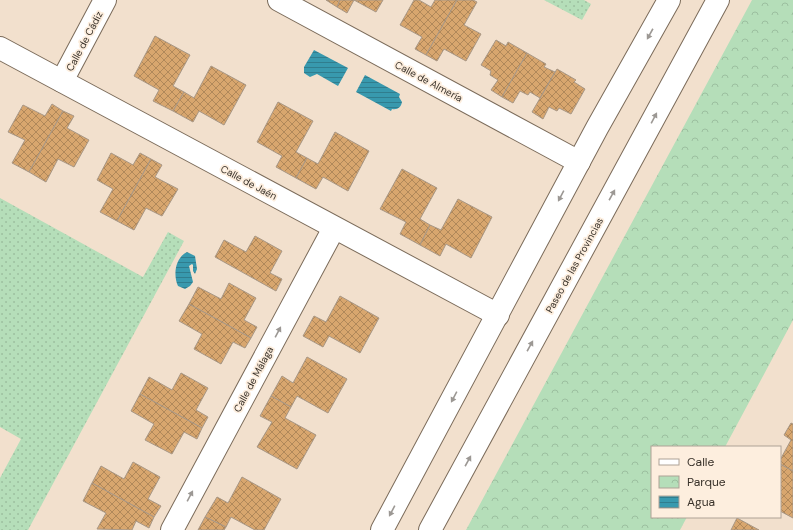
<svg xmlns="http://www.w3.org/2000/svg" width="793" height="530" font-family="'DM Sans',sans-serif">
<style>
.grass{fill:url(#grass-dots)}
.park{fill:url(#park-crowns)}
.water{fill:url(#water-rules)}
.building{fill:url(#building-cross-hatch);stroke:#a89785}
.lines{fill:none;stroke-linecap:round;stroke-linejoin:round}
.minor-casing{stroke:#7b6b5a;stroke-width:24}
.tertiary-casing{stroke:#7b6b5a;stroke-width:24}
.minor{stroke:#fff;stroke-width:22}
.tertiary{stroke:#fff;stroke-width:22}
.oneway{fill:#9c9894}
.labels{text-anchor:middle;stroke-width:3.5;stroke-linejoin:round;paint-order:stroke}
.street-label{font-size:10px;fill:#383129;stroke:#fdeede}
</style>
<defs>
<pattern id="grass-dots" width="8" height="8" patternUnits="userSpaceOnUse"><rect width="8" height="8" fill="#b5deb9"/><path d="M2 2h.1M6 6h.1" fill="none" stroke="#9cbf9f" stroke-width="1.8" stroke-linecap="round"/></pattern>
<pattern id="park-crowns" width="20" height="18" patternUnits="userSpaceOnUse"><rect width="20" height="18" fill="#b5deb9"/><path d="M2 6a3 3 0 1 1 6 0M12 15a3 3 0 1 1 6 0" fill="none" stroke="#9cbf9f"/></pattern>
<pattern id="water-rules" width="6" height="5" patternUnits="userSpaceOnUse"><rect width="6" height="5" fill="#3899ae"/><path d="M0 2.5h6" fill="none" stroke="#307d8e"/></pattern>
<pattern id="building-cross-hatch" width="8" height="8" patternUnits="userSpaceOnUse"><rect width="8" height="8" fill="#d8a66e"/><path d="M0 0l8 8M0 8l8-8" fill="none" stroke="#b0885a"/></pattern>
</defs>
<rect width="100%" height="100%" fill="#f2e0cd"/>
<g class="grass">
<path d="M544,0H584L591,4L582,20Z"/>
<path d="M0,198L143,277L168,232L184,241L28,530H0V478L21,439L0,427Z"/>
</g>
<path class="park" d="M752,0H793V320L725,447H652V517H687L680,530H466Z"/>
<g class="water">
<path d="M314,50L348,68L338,86L317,74L310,77L304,73V67Z"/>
<path d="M365,75L400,94L399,97L402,102C401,107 398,110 392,109L391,111L356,92Z"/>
<path d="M187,252L195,256L197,269L195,274L193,271V265L192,264L189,266L193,282L190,286L185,289L178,286C173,275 175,258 187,252Z"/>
</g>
<g class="building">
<path d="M326,0H340L337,7Z"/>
<path d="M340,0H383L376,12L354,0L347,13L337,7Z"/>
<path d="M414,0H419L431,7L435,0H457L426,55L415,49L422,37L400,25Z"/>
<path d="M457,0H473L477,2L464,25L481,34L466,61L444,49L437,61L426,55Z"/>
<path d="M155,36L190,55L173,86L184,92L173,111L153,101L159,90L134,76Z"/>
<path d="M496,40L506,46L508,42L527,53L502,97L491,90L498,80L490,75L491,71L481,65Z"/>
<path d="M527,53L546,64L544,67L555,72L540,98L530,92L528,95L520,91L513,103L502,97Z"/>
<path d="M211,66L246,85L224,125L199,111L193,122L173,111L184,92L194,98Z"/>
<path d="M557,69L576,80L574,82L585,89L571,114L559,108L557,111L549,107L543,119L532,112Z"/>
<path d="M278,102L313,121L296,152L307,158L296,178L276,167L282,156L257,142Z"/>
<path d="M52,104L63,111L29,172L12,163L25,140L8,132L23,105L45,116Z"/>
<path d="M63,111L74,116L67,128L89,140L74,167L58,159L46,182L29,172Z"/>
<path d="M335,132L369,151L348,191L323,177L316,189L296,178L307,158L318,164Z"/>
<path d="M111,153L133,165L140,153L151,159L117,221L100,212L113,189L97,180Z"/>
<path d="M151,159L162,165L155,177L178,189L162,216L146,208L134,230L117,221Z"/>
<path d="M402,169L437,188L420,219L430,225L420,245L400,234L406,222L380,209Z"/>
<path d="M458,199L492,217L471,258L446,244L440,256L420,245L430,225L441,230Z"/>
<path d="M255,236L282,251L270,273L282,279L276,291L215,257L224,240L246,252Z"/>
<path d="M229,283L256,298L244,320L257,327L251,338L189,304L198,287L221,299Z"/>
<path d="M340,296L379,318L360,353L329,336L323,347L303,336L314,316L326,322Z"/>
<path d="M189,304L251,338L245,348L233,342L221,364L194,349L202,334L179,321Z"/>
<path d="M307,357L347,379L328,413L297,396L291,407L271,396L282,376L293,383Z"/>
<path d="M181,373L208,388L196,410L208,417L202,428L140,394L149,377L172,390Z"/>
<path d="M140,394L202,428L197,439L184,432L172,454L145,440L154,424L131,411Z"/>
<path d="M271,396L291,407L285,418L316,435L297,469L257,447L272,422L260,416Z"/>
<path d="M791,423L793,424V471L780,464V460L791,440L784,435Z"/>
<path d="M133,462L160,477L148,499L161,506L154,517L92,483L101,466L124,479Z"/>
<path d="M780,464L793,471V518L780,511Z"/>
<path d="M242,477L281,499L264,530H255L231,517L226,527L205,517L217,497L228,503Z"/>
<path d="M92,483L154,517L149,528L136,521L132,530L97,529L106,513L83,501Z"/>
<path d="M205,517L226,527L224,530H198Z"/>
<path d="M737,518L759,530H731Z"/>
</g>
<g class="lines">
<g class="minor-casing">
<g id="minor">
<path d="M279,0L579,162"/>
<path d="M0,48L498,315"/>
<path d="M62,81L105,0"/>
<path d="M172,530L334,228"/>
</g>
</g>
<g class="tertiary-casing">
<g id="tertiary">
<path d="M382,530L597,128L669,0"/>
<path d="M430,530L718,0"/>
</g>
</g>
<use href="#minor" class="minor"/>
<use href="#tertiary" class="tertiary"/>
</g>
<defs><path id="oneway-solid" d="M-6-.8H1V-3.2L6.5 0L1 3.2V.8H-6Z"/></defs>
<g class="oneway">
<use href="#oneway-solid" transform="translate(650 34) rotate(119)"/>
<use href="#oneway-solid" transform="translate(654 118) rotate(-62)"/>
<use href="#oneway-solid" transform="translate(612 195) rotate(-61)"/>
<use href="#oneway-solid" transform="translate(561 196) rotate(118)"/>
<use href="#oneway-solid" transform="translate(278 332) rotate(-62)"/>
<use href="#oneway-solid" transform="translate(530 346) rotate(-61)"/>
<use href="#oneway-solid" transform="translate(454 397) rotate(118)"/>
<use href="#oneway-solid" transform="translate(468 461) rotate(-61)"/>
<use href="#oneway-solid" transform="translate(190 496) rotate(-62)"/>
<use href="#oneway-solid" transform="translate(392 511) rotate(118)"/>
</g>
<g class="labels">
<g class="street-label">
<text transform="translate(84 41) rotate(-62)" y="4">Calle de Cádiz</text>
<text transform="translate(429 81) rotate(28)" y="4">Calle de Almería</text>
<text transform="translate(249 182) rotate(28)" y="4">Calle de Jaén</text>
<text transform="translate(574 265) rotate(-61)" y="4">Paseo de las Provincias</text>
<text transform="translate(253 379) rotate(-62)" y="4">Calle de Málaga</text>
</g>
</g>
<rect x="651" y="446" width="130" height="72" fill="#fdeede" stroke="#aea296"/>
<rect x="659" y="459" width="20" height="6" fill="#ffffff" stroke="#aea296"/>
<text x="687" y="466" font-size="12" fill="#383129">Calle</text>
<rect x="659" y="476" width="20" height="12" fill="url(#park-crowns)" stroke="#aea296"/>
<text x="687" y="486" font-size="12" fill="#383129">Parque</text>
<rect x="659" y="496" width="20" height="12" fill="url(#water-rules)" stroke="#aea296"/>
<text x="687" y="506" font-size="12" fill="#383129">Agua</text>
</svg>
